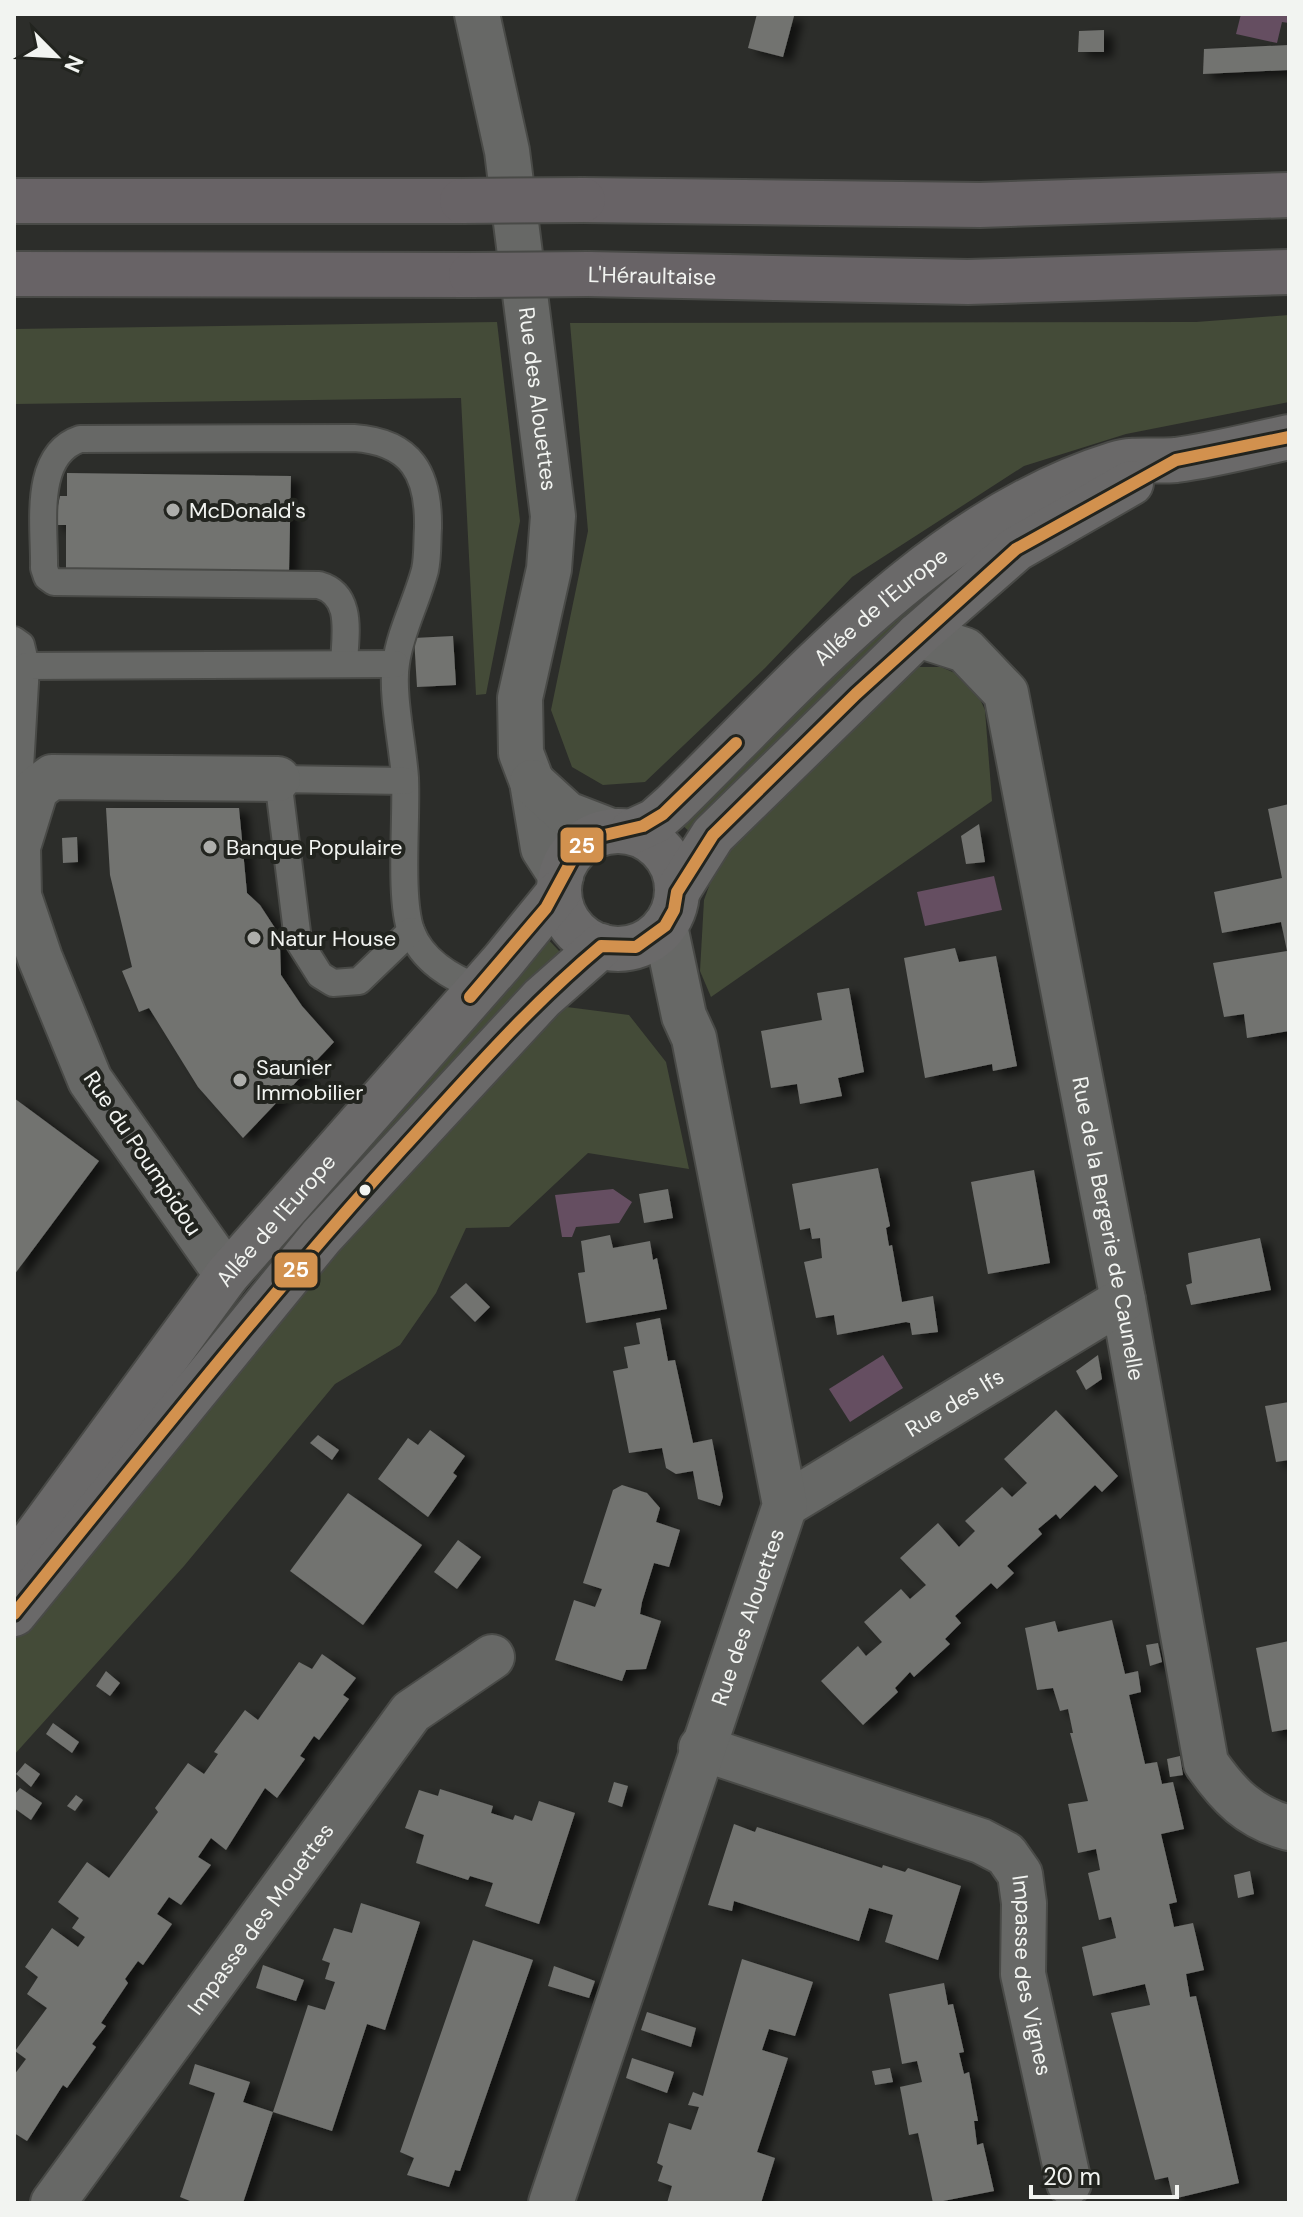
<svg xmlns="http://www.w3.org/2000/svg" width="1303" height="2217" font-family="'DM Sans',sans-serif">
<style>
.green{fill:#444b38}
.water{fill:#654e61}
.building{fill:#727370;filter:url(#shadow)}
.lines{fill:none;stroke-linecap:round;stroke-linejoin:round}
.lane-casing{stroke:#494a47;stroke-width:30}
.street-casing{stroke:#494a47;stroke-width:48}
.secondary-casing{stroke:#494a47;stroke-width:48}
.highway-casing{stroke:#494a47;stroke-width:48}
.lane{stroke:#676866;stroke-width:26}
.street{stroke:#676866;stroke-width:44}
.secondary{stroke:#6a6969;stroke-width:44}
.highway{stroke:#686366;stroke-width:44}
.highway-bridge-casing{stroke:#494a47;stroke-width:48;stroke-linecap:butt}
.highway-bridge{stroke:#686366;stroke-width:44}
.bus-1-casing{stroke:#22241f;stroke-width:18}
.bus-1{stroke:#d2914e;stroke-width:12}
.poi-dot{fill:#adaeab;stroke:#22241f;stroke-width:3}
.bus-dot{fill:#f2f4f1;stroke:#22241f;stroke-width:3}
.labels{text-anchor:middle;stroke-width:8;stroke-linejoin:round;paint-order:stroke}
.street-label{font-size:22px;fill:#f2f4f1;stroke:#22241f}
.poi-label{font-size:22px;fill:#f2f4f1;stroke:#22241f;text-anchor:start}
.line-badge{stroke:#22241f;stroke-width:3}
.badge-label{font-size:22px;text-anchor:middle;font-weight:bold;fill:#fff}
</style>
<defs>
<filter id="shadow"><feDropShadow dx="9" dy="5" stdDeviation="4" flood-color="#0009"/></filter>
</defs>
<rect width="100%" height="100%" fill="#2c2d2a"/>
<g class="green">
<path d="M1289,315V402L1126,434L1024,466L852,577L765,668L645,782L603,785L572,767L551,710L588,531L570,323L1196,322Z"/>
<path d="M497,322L520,521L486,694L476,695L461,398L14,404V329Z"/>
<path d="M1000,534L692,834L679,822L848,648Z"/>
<path d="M910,667H941L971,680L985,710L992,801L711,997L700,971L704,900L720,856Z"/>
<path d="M544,935L560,952L310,1227L299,1225Z"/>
<path d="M559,1006L629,1015L666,1062L689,1169L588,1153L509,1227L466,1228L436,1293L400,1345L335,1384L184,1566L14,1755V1641L289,1296Z"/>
</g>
<g class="water">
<path d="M1241,14H1289V23L1282,22L1277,43L1236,34Z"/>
<path d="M994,876L1002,910L925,926L917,892Z"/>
<path d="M613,1189L632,1202L619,1223L576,1227L572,1237H562L555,1195Z"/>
<path d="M883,1355L903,1388L850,1422L829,1389Z"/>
</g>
<g class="building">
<path d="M757,14L794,16L783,57L748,48Z"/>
<path d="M1104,30V52H1078L1079,31Z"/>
<path d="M1289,45V70L1203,74L1204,49Z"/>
<path d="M67,473L291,476L289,572L66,569V525H54L60,496H67Z"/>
<path d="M453,636L456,685L417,687L414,638Z"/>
<path d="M1289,804V1031L1247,1038L1244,1014L1224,1017L1213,963L1287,951L1281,922L1222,933L1214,892L1282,878L1268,809Z"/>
<path d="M106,808H239L247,893L260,905L275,928L280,946L281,975L302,1006L334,1042L243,1138L198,1087L149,1008L139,1012L122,971L132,967L110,875Z"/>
<path d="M979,824L985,862L966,864L961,836Z"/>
<path d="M77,837L78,862L63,863L62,838Z"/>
<path d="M955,948L959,962L996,956L1017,1066L993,1071L992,1064L925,1078L904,958Z"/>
<path d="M849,988L864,1072L838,1078L842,1096L800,1104L797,1084L771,1088L761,1031L822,1020L817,993Z"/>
<path d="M14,1098L99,1161L14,1275Z"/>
<path d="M878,1168L890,1226L886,1228L889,1246L892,1245L902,1302L933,1296L938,1332L912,1335L910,1323L906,1322L837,1335L834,1315L816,1318L804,1262L822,1258L820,1238L812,1239L810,1228L800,1230L792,1184Z"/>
<path d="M1034,1170L1050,1263L988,1274L971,1182Z"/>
<path d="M668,1189L673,1218L644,1223L639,1194Z"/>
<path d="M610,1235L613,1248L650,1241L653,1260L657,1258L667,1309L586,1323L578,1273L585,1272L581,1241Z"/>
<path d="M1260,1238L1271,1290L1191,1305L1186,1285L1192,1283L1188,1253Z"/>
<path d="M466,1283L490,1307L475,1322L450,1297Z"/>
<path d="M660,1318L668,1361L675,1360L693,1443L712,1439L723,1497L720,1506L698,1499L693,1471L676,1474L666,1468L662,1448L629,1453L613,1371L628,1368L624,1347L640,1344L636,1323Z"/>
<path d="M1098,1355L1102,1379L1086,1390L1076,1371Z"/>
<path d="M1289,1402V1460L1276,1462L1265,1406Z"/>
<path d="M1056,1410L1118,1476L1102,1492L1095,1485L1060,1519L1056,1514L1038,1529L1042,1534L1007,1566L1014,1573L997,1589L991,1583L955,1616L961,1623L945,1639L950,1644L914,1677L910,1672L895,1688L898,1692L863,1725L821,1681L858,1646L866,1656L882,1642L864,1622L901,1589L910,1599L926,1585L900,1558L938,1523L959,1547L975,1531L965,1521L1002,1487L1012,1497L1027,1483L1004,1459Z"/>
<path d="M430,1430L465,1456L453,1473L457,1476L428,1517L378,1479L408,1438L418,1445Z"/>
<path d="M318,1435L339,1450L332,1460L310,1443Z"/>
<path d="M622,1485L647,1493L660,1508L656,1522L680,1530L669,1567L654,1563L642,1602L640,1614L661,1621L646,1669L626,1670L622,1681L555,1660L574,1600L595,1607L602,1589L583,1583L613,1490Z"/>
<path d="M348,1493L422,1545L363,1625L290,1571Z"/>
<path d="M458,1540L481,1557L457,1589L434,1572Z"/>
<path d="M1112,1620L1125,1674L1138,1671L1141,1692L1129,1695L1145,1764L1157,1762L1162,1784L1173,1782L1184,1829L1161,1834L1177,1902L1169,1904L1174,1927L1193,1923L1204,1970L1186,1974L1190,1997L1196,1996L1239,2183L1173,2199L1168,2177L1155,2180L1111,2013L1150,2005L1145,1984L1093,1996L1082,1947L1116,1938L1111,1917L1099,1920L1088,1873L1100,1870L1096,1849L1078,1853L1068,1804L1088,1801L1070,1733H1073L1068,1709L1060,1711L1053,1688L1037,1690L1025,1628L1055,1621L1058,1632Z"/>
<path d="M1289,1641V1729L1272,1732L1256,1648Z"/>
<path d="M1158,1643L1162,1662L1150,1666L1146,1645Z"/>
<path d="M322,1654L356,1678L343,1695L349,1699L319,1740L314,1736L300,1756L305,1759L277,1798L265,1788L226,1850L211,1838L198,1857L211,1865L181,1905L169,1897L157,1914L172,1924L143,1965L138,1961L125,1979L128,1983L101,2023L106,2026L92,2044L96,2047L67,2088L63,2085L27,2141L14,2133V2075L26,2059L15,2051L47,2008L27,1994L38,1977L25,1967L52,1928L78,1947L85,1937L72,1928L79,1918L58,1902L87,1862L109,1878L158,1812L155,1808L188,1763L204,1774L218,1754L214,1752L245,1710L258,1720L299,1662L312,1669Z"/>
<path d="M106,1671L120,1683L110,1696L96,1686Z"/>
<path d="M53,1723L79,1742L72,1753L46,1734Z"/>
<path d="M1180,1756L1183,1775L1170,1777L1167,1759Z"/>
<path d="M25,1763L40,1774L31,1787L16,1774Z"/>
<path d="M614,1782L628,1786L622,1807L608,1802Z"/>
<path d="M20,1788L42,1803L31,1820L14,1808V1795Z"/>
<path d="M440,1789L493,1806L491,1813L513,1820L515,1815L532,1821L539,1801L575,1813L539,1924L485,1906L493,1883L470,1876L468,1880L416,1863L424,1835L405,1828L419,1790L438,1796Z"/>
<path d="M76,1795L83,1800L75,1811L67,1806Z"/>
<path d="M734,1824L755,1832L757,1827L882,1868L883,1865L905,1872L908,1868L961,1886L938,1960L885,1942L893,1915L869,1908L859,1941L734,1901L732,1911L708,1905Z"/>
<path d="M1250,1871L1254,1894L1238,1898L1234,1875Z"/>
<path d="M361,1903L420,1922L385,2030L367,2024L332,2131L273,2112L308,2005L325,2010L335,1982L325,1979L330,1963L322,1960L334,1928L352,1933Z"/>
<path d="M473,1940L533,1960L460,2171L455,2170L449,2187L407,2175L414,2158L400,2152Z"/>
<path d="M742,1959L813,1982L795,2036L769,2029L762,2050L788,2058L757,2152L775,2158L761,2203H667L672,2186L658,2181L663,2166L657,2163L669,2123L691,2130L699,2107L688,2105L693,2092L703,2096Z"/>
<path d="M263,1965L304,1980L296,2001L256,1988Z"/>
<path d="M554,1966L595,1981L589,1998L548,1986Z"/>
<path d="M944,1983L948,2005L953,2004L964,2052L959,2053L964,2074L969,2072L978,2121H974L977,2145L983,2143L994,2191L933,2203L918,2133L909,2135L900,2087L922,2082L917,2061L902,2064L889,1994Z"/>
<path d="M647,2012L696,2028L691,2047L641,2030Z"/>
<path d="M632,2058L674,2072L667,2093L626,2078Z"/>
<path d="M195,2064L250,2082L243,2102L273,2112L243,2203H195L180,2197L215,2093L189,2084Z"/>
<path d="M890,2068L893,2082L875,2085L872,2071Z"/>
</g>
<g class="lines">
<g class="lane-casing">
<g id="lane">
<path d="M14,640L21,645L26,666"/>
<path d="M344,664C345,635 354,595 319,585L54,582L47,577L44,568C45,527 32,455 80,439L354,438C412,442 429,474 428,528C427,542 428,556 425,570C417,601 400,632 396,663C391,693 403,746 405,778C407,817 399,898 411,931C422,960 451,978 479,988"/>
<path d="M405,781L278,779L298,940L320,975L333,983L359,981L411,931"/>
<path d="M36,789L20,768L26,666L395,664"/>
</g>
</g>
<g class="street-casing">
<g id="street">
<path id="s1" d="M477,14L507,151L553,516L549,569L520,698L521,753L532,782L543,848L561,876"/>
<path id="s2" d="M918,635L965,650L1006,693L1123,1300L1206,1763C1229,1796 1249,1817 1289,1828"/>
<path d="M532,782L567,814L611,831"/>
<path d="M227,1275L90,1080L40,958L19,896L18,847L36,789L52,777L278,779"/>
<path id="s3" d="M785,1505L1123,1300"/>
<path id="s4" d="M701,1748L981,1841L1006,1854L1020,1874L1024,1903L1023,1974L1069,2183"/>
<path id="s5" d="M53,2203L411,1712L492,1657"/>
<path id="s6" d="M551,2203L785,1505L694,1038L684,1016L665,926"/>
</g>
</g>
<g class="secondary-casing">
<g id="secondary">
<circle cx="618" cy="890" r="59"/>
<path id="s7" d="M631,832L655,821L673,805C802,678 937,519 1115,464C1134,458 1156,462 1176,460C1214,455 1252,445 1289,437"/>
<path d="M677,892L713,835L918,635L1016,549L1131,483"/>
<path id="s8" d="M14,1566L227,1275L503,961L559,892"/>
<path d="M14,1614L321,1237L542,998L601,946"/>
</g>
</g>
<g class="highway-casing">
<g id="highway">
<path d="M583,200L980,205L1289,195"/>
<path d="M14,201H462"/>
<path d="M14,274L471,275"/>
<path id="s9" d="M588,274L968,282L1289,272"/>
</g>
</g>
<use href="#lane" class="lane"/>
<use href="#street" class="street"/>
<use href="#secondary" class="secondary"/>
<use href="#highway" class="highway"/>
<g class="highway-bridge-casing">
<g id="highway-bridge">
<path d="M462,201L583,200"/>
<path d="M471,275L588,274"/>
</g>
</g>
<use href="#highway-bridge" class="highway-bridge"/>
<g class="bus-1-casing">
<g id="bus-1">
<path d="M470,997L546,908L579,847L596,837L643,826L663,814L736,743"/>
<path d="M14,1614C141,1457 266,1299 402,1149C466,1079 528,1007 601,946L636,947L665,926L674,910L677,892L713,835L856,694L1016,549L1176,460L1289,437"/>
</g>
</g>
<use href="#bus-1" class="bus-1"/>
</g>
<g class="poi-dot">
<circle cx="173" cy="510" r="8"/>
<circle cx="210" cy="847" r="8"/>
<circle cx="254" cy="938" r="8"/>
<circle cx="240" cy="1080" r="8"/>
</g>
<circle class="bus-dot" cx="365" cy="1190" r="7"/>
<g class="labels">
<g class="street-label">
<text dy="8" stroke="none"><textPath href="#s9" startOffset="64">L'Héraultaise</textPath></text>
<text dy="8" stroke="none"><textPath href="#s1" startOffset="390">Rue des Alouettes</textPath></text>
<text dy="8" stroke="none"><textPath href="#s7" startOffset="338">Allée de l'Europe</textPath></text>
<text transform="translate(143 1153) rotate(56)" y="8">Rue du Poumpidou</text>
<text dy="8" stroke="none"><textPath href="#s8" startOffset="434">Allée de l'Europe</textPath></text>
<text dy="8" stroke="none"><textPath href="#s2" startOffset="654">Rue de la Bergerie de Caunelle</textPath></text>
<text dy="8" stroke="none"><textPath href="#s3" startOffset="198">Rue des Ifs</textPath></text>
<text dy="8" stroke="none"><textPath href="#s6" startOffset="618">Rue des Alouettes</textPath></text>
<text dy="8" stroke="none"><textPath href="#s5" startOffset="352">Impasse des Mouettes</textPath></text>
<text dy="8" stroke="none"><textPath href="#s4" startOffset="450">Impasse des Vignes</textPath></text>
</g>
<g class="poi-label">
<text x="189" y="518">McDonald's</text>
<text x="226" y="855">Banque Populaire</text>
<text x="270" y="946">Natur House</text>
<text x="256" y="1075">Saunier<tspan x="256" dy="25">Immobilier</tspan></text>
</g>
</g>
<g class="line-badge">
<rect x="559" y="826" width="46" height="38" rx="8" fill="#d2914e"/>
<rect x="273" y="1251" width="46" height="38" rx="8" fill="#d2914e"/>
</g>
<g class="badge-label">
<text x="582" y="853">25</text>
<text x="296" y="1277">25</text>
</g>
<rect width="1303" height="2217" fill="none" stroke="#f2f4f1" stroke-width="32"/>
<g transform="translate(56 56) rotate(114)" stroke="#22241f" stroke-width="6" paint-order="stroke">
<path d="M0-6L14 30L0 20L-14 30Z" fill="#f2f4f1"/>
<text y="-12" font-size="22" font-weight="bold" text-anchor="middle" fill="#f2f4f1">N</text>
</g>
<path d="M1031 2185v12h146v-12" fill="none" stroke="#f2f4f1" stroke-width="4"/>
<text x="1043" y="2185" font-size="24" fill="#f2f4f1" stroke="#22241f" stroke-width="6" paint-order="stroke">20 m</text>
</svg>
